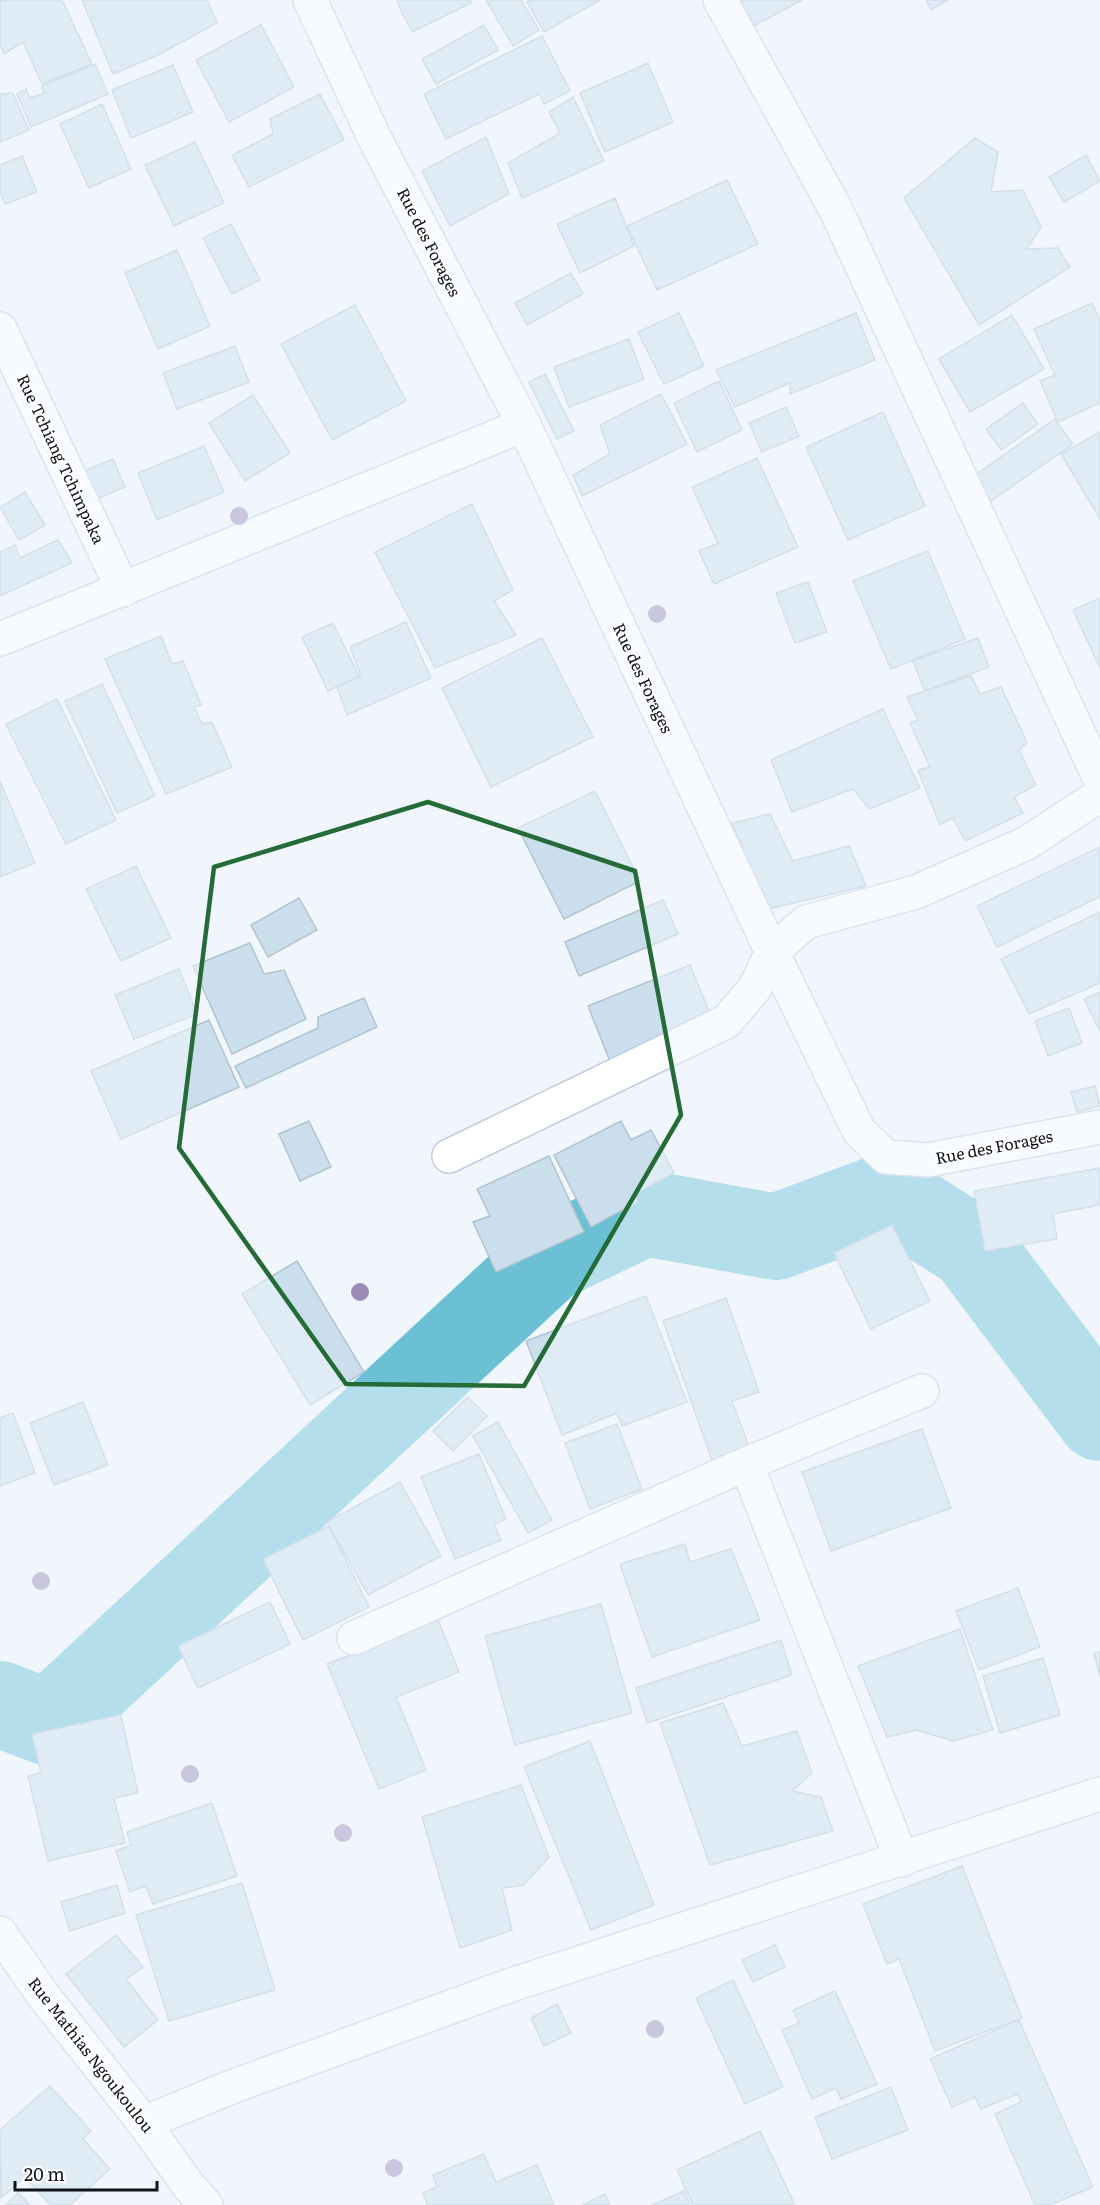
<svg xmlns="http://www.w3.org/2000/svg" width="1100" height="2205" font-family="Literata,serif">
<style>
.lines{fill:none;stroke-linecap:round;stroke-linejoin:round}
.river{stroke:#6bc0d4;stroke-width:86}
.building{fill:#cbdeeb;stroke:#b0c3d0;stroke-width:1.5}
.street-casing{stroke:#c1cdde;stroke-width:36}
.street{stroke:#fff;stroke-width:33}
.tree{fill:#9c8cb6}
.marked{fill:none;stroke:#246b38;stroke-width:4.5;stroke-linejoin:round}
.labels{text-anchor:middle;stroke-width:4.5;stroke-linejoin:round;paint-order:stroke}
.street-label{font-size:16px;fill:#10141a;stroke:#fff}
</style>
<rect width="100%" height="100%" fill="#f1f6fd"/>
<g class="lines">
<path class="river" d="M0,1704L49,1723L549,1259L645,1213L776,1237L888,1195L971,1247L1100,1418"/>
</g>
<g class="building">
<path d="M0,0H62L92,64L42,84L23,42L4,54L0,45Z"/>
<path d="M82,0H207L217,23L158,55L113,74Z"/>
<path d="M400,0H470L471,3L412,32L397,2Z"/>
<path d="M486,0H521L539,30L513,46Z"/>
<path d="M530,0H600L544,32L527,2Z"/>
<path d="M738,0H802L752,27Z"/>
<path d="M926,0H948L931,10Z"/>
<path d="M261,25L294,87L229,122L196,60Z"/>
<path d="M484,25L498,50L436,84L422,59Z"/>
<path d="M542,36L570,91L544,104L539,94L446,139L424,94Z"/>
<path d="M648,63L673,122L605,152L580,93Z"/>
<path d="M95,64L108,94L31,127L17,94L26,89L30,98L44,93L42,86Z"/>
<path d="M173,65L193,112L131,138L112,90Z"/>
<path d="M13,93L29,130L0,142V94Z"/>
<path d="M320,94L344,140L249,187L232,155L273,134L270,119Z"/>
<path d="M573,97L604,161L522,198L508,163L560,133L549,112Z"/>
<path d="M102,104L131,169L89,188L60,124Z"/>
<path d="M486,137L509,194L450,226L422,171Z"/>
<path d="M975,138L998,152L991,192L1023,190L1041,227L1027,249L1058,248L1070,267L979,325L904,198Z"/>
<path d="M195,142L224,203L174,226L145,165Z"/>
<path d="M1086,155L1100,181L1064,202L1049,177Z"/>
<path d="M22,156L37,192L5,204L0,191V165Z"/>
<path d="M727,180L758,244L657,290L627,226Z"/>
<path d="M615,198L634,246L580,273L557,224Z"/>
<path d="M231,224L260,280L232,294L203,238Z"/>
<path d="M177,250L210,326L158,349L125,273Z"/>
<path d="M571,273L583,294L527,325L515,303Z"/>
<path d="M1092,303L1100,320V403L1058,422L1040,381L1055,375L1034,329Z"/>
<path d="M355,305L406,401L332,440L281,344Z"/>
<path d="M679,313L704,366L664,384L638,332Z"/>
<path d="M856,313L875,360L790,394V383L735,407L716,370Z"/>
<path d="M1012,315L1044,369L970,412L939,359Z"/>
<path d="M629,339L644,379L569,407L554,367Z"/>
<path d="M235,346L249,382L177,409L163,373Z"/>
<path d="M545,374L574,431L557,439L529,382Z"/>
<path d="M719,381L742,430L697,452L674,403Z"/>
<path d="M661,394L687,444L582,496L573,475L610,454L600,425Z"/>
<path d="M253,395L290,453L245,481L209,423Z"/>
<path d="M1023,403L1038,424L1001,450L986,429Z"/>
<path d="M786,407L799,436L762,452L749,423Z"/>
<path d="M883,412L925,506L848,540L806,447Z"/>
<path d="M1055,419L1073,444L991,501L974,476Z"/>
<path d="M1100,432V519L1061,454Z"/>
<path d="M204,446L224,492L157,520L138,473Z"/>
<path d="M757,458L798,547L714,584L699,551L718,543L692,487Z"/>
<path d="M113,459L125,487L96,499L84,471Z"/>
<path d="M25,492L45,525L19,540L0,507Z"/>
<path d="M472,504L513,590L494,601L516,635L435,668L375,552Z"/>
<path d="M58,540L72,563L0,596V552L15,545L20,558Z"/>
<path d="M928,551L965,639L891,669L853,581Z"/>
<path d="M808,582L827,632L795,643L776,593Z"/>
<path d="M1100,598V668L1073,610Z"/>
<path d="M406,622L431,678L347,715L337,687L361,676L350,647Z"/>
<path d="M333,623L359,676L328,691L302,637Z"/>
<path d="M161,636L172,664L183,661L201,705L194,707L202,724L212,722L232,767L166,794L105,659Z"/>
<path d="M542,638L593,737L491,787L442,688Z"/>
<path d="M978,638L989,667L925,691L913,661Z"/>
<path d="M971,676L980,694L1001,687L1027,742L1019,750L1036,785L1014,797L1023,813L965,841L953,818L940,825L918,770L930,767L910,723L918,720L907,697Z"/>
<path d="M102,684L155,796L117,813L65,701Z"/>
<path d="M57,699L116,820L66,844L6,724Z"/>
<path d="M883,709L920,788L870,809L853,789L792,812L771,760Z"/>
<path d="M0,781L35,863L0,877Z"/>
<path d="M595,791L640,881L564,919L518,828Z"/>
<path d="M770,814L793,861L849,846L866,886L768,909L732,823Z"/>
<path d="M1100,847V897L997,947L977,906Z"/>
<path d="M136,866L171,938L121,961L86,889Z"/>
<path d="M299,898L317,930L268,957L251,925Z"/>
<path d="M663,900L678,934L579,976L565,942Z"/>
<path d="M1100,912V983L1029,1014L1001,959Z"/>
<path d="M250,943L264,974L284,970L306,1019L232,1054L193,966Z"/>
<path d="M690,965L714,1023L611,1064L588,1006Z"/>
<path d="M179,969L197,1014L134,1039L115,995Z"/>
<path d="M1100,992V1032L1084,999Z"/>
<path d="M364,998L377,1027L246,1088L235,1066L318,1028V1017Z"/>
<path d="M1069,1008L1082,1043L1048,1056L1035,1021Z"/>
<path d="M209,1020L239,1087L121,1139L91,1071Z"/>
<path d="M1095,1086L1100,1106L1077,1112L1071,1092Z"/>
<path d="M309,1121L331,1167L300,1181L279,1134Z"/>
<path d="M621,1121L631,1140L651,1130L674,1173L634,1194L638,1202L591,1227L554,1155Z"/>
<path d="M549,1156L584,1232L496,1272L473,1222L490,1216L477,1189Z"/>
<path d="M1100,1168V1205L1053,1214L1057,1239L985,1251L974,1191Z"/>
<path d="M892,1225L930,1301L871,1329L834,1253Z"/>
<path d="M297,1261L364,1372L310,1405L242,1294Z"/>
<path d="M646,1296L687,1402L622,1426L617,1413L562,1435L526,1341Z"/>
<path d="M726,1298L759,1392L732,1401L749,1447L712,1460L663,1321Z"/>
<path d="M468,1397L487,1416L453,1451L433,1431Z"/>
<path d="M83,1402L108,1465L54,1485L30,1423Z"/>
<path d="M13,1413L35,1473L0,1486V1418Z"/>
<path d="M498,1422L552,1520L528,1533L473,1436Z"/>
<path d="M617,1424L642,1489L590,1509L565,1443Z"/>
<path d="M922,1429L951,1508L831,1551L802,1472Z"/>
<path d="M479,1454L506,1519L494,1524L501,1540L455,1559L421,1477Z"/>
<path d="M400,1482L441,1556L368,1595L327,1522Z"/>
<path d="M329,1526L369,1607L303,1640L263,1559Z"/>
<path d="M685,1544L690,1562L731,1549L760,1620L652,1657L620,1564Z"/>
<path d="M1018,1588L1040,1647L979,1670L956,1611Z"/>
<path d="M270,1602L290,1644L198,1688L178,1646Z"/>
<path d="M601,1604L632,1713L515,1745L485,1636Z"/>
<path d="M438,1620L459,1672L396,1697L426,1770L379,1789L327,1664Z"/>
<path d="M960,1629L993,1730L953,1741L916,1730L887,1737L858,1666Z"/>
<path d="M781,1640L792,1675L647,1723L636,1688Z"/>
<path d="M1100,1652V1676L1094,1654Z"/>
<path d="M1043,1658L1060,1715L1000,1733L983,1676Z"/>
<path d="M723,1703L742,1746L797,1731L812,1773L792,1791L821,1797L833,1831L710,1865L660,1723Z"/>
<path d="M121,1715L138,1793L114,1798L125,1843L48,1861L28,1776L41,1773L32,1734Z"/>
<path d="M590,1741L654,1905L591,1930L524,1767Z"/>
<path d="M521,1785L549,1857L524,1885L502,1888L512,1930L460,1948L422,1817Z"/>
<path d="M212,1803L237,1876L153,1904L146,1886L130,1892L116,1851L131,1845L127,1832Z"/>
<path d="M962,1866L1022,2018L935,2051L899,1959L887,1964L863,1904Z"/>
<path d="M242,1883L275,1990L169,2021L136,1915Z"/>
<path d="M117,1885L125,1913L70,1931L61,1902Z"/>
<path d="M116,1935L143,1967L126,1979L158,2020L124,2047L66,1974Z"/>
<path d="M775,1945L785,1967L753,1982L742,1960Z"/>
<path d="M733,1980L783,2087L745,2104L696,1998Z"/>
<path d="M835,1991L877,2084L841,2099L836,2088L812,2099L782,2030L799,2023L793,2010Z"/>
<path d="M557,2004L571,2033L544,2046L531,2018Z"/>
<path d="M1019,2020L1093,2187L1050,2205H1035L995,2114L1021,2102L1018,2094L981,2109L975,2097L952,2107L930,2059Z"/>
<path d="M50,2086L91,2131L83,2139L110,2169L70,2205H50L25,2177L1,2198L0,2130Z"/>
<path d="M891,2087L908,2130L832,2159L815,2117Z"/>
<path d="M760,2131L795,2205H693L677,2170Z"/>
<path d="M484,2154L496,2182L537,2165L554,2205H428L423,2193L437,2187L433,2175Z"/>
<path d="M684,2191L690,2205H652Z"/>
<path d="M18,2193L30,2205H6Z"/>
<path d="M605,2194L610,2205H582Z"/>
</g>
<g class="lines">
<g class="street-casing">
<g id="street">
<path d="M310,0L375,139L524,425L772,952L859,1131L886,1157L928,1160L1100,1127"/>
<path d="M720,0L835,208L1100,779"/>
<path d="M0,329L123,590"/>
<path d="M0,639L524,425"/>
<path d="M449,1156L726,1022L755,988L772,952L806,922L916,892L1027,843L1100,795"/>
<path d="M746,1464L902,1860"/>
<path d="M354,1638L746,1464L922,1391"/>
<path d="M0,1933L43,1995L144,2123L188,2185L206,2205"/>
<path d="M144,2123L226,2089L508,1986L1100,1794"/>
</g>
</g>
<use href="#street" class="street"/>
</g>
<g class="tree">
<circle cx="239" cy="516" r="9"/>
<circle cx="657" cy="614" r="9"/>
<circle cx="360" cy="1292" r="9"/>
<circle cx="41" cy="1581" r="9"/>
<circle cx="190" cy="1774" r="9"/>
<circle cx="343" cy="1833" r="9"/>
<circle cx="655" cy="2029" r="9"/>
<circle cx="394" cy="2168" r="9"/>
</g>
<path d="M0 0H1100V2205H0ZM428,802L635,871L681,1115L524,1386L346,1384L179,1148L214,867Z" fill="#f1f6fd" fill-opacity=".55" fill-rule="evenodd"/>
<path class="marked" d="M428,802L635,871L681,1115L524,1386L346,1384L179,1148L214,867Z"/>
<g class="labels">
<g class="street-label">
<text transform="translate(429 242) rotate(63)" y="6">Rue des Forages</text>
<text transform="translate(61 459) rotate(65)" y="6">Rue Tchiang Tchimpaka</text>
<text transform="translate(643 678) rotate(65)" y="6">Rue des Forages</text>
<text transform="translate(994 1147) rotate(-11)" y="6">Rue des Forages</text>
<text transform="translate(91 2055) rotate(52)" y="6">Rue Mathias Ngoukoulou</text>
</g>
</g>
<path d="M15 2181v9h142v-9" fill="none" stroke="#10141a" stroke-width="3"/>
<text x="24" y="2181" font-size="18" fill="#10141a" stroke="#ffffff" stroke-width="4.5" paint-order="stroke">20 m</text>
</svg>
